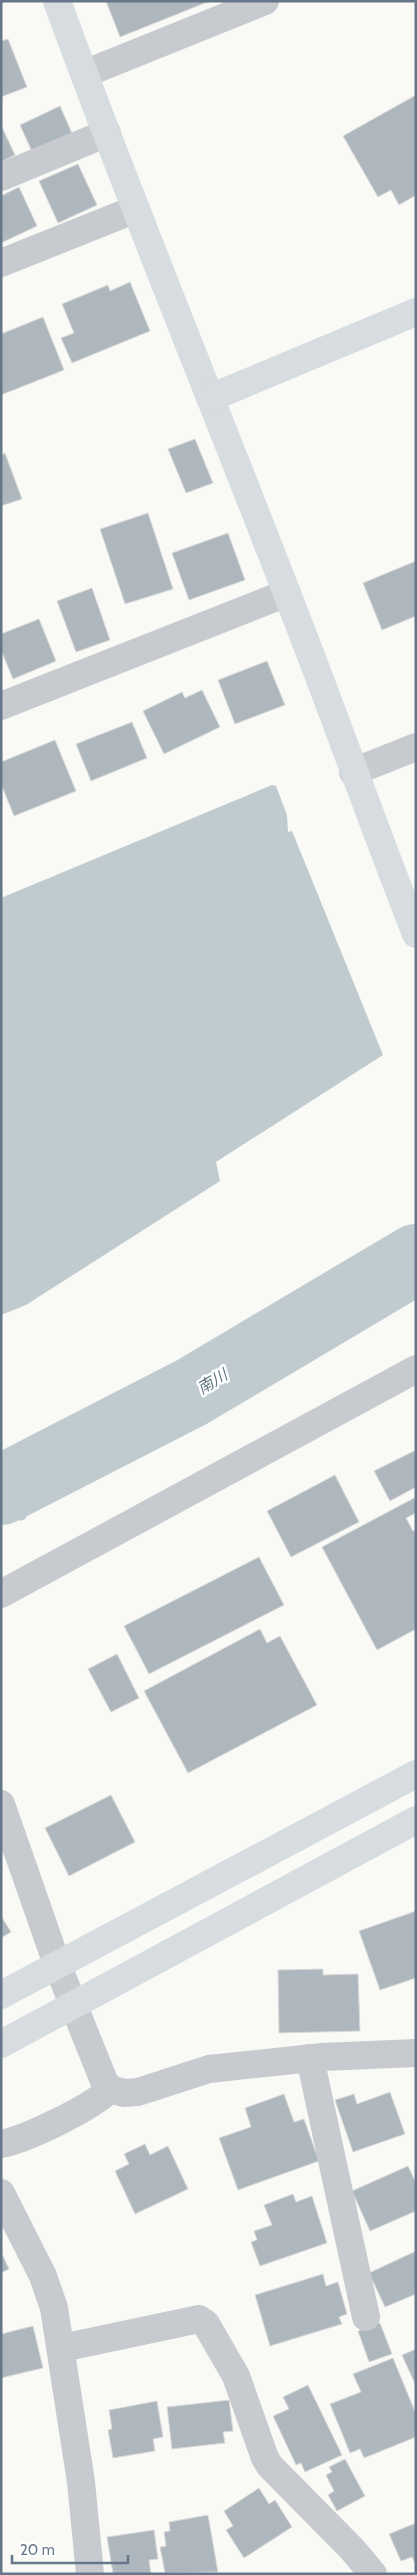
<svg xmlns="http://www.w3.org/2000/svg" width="417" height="2575" font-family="Cabin,'Noto Sans JP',sans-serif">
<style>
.water{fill:#c0cbd0}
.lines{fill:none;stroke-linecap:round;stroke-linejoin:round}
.stream{stroke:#c0cbd0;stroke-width:11}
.river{stroke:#c0cbd0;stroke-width:70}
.building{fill:#afb7be;stroke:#dbdbd9}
.street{stroke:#c7cacf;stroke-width:28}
.secondary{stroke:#d6dce0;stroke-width:28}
.labels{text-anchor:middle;stroke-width:5;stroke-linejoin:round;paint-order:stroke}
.water-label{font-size:16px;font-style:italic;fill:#627984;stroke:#fff}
</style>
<rect width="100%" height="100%" fill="#f9f9f6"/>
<path class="water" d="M272,785L276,786L287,815L288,832L292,831L383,1055L216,1162L220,1181L26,1305L1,1315V898Z"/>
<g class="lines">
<path class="stream" d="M11,1486L21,1515"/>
<path class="river" d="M1,1490L192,1392L416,1259"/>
</g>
<g class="building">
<path d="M106,1H210L120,37Z"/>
<path d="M8,39L27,87L1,97V41Z"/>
<path d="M416,95V195L399,205L391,190L378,197L343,136Z"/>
<path d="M60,106L74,138L34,156L20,125Z"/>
<path d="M1,125L15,155L1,162Z"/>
<path d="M78,164L97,205L58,223L39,181Z"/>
<path d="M19,187L37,226L1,243V196Z"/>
<path d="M130,282L150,331L72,363L61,338L74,333L62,304L108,285L110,291Z"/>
<path d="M43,317L64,370L1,395V334Z"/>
<path d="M195,439L213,483L186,493L168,449Z"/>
<path d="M5,453L22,499L1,506V455Z"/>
<path d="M148,513L173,589L125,604L100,529Z"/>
<path d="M228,533L245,580L189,600L172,553Z"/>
<path d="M416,561V616L382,630L363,583Z"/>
<path d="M92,588L110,640L76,652L57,601Z"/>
<path d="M39,619L56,661L13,679L1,650V634Z"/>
<path d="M267,661L285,705L235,724L218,680Z"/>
<path d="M202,690L220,727L164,754L143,711L182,692L185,698Z"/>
<path d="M132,722L147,758L91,781L76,744Z"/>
<path d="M55,740L76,791L14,816L1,784V762Z"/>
<path d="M416,1450V1487L390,1501L374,1471Z"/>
<path d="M335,1475L359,1522L291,1557L267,1511Z"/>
<path d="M416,1497V1513L406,1518L413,1531L416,1530V1629L377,1650L322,1547Z"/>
<path d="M259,1557L284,1605L149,1674L124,1626Z"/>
<path d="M260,1629L267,1643L280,1636L317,1705L188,1773L144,1691Z"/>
<path d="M117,1654L139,1698L111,1712L88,1669Z"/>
<path d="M111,1795L135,1842L69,1876L45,1828Z"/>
<path d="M416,1911V1978L380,1990L359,1931Z"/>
<path d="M1,1916L11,1932L1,1938Z"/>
<path d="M323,1969V1975L358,1974L360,2031L279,2033L278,1970Z"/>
<path d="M390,2092L405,2134L353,2152L335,2100L354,2094L357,2104Z"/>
<path d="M284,2094L294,2122L304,2119L319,2161L238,2190L219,2138L251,2127L245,2108Z"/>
<path d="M145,2144L150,2155L168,2146L188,2189L135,2214L115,2171L129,2164L124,2154Z"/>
<path d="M408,2166L416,2183V2211L370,2231L352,2191Z"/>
<path d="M293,2194L296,2202L312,2196L327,2243L260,2266L251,2242L257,2240L254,2231L272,2225L264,2205Z"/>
<path d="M416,2251V2294L385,2307L369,2273Z"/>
<path d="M1,2252L9,2269L1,2273Z"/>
<path d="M323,2274L326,2286L338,2282L347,2314L339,2317L342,2324L270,2346L255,2295Z"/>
<path d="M380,2323L392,2354L369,2362L358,2331Z"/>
<path d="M33,2326L43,2368L1,2378V2334Z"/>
<path d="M416,2349V2386L402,2355Z"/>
<path d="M393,2358L416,2414V2437L364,2458L360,2449L350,2453L330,2404L361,2392L353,2374Z"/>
<path d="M308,2385L342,2455L305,2472L301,2463L296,2465L273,2416L289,2409L283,2397Z"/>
<path d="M229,2400L233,2431L223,2432L225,2443L172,2449L167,2407Z"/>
<path d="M157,2401L163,2437L153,2439L155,2451L113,2458L108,2430L112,2429L109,2410Z"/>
<path d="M345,2459L365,2496L337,2511L328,2495L334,2491L326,2475L332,2472L329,2467Z"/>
<path d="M259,2488L269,2504L275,2500L292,2527L244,2558L226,2530L233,2526L224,2511Z"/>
<path d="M208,2515L218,2572L165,2573L160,2547L166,2546L164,2532L170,2531L169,2522Z"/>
<path d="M416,2523V2565L412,2557L401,2561L389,2534Z"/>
<path d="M154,2530L158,2559L149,2560L151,2574H113L107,2537Z"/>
</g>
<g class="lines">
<g class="street">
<path d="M84,74L265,1"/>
<path d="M1,177L107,133"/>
<path d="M1,263L136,209"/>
<path d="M1,706L287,593"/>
<path d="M353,772L416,747"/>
<path d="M1,1594L416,1369"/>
<path d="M1,1804L57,1964L104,2081L110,2089L124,2093L138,2092L209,2069L322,2057L416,2053"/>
<path d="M310,2058L366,2317"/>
<path d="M1,2144C27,2139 93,2107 110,2089"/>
<path d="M1,2193L43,2276L54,2308L81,2482L90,2574"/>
<path d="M62,2348L199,2319L206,2324L236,2376L265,2458L270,2466L352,2549L373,2574"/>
</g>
<g class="secondary">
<path d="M57,1C129,199 210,394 286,591C331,705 371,820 416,934"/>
<path d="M210,398L416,312"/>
<path d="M1,1995L416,1774"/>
<path d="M1,2044L416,1820"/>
</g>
</g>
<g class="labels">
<g class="water-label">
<text transform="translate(212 1381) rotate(-31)" y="6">南川</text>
</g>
</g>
<rect width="417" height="2575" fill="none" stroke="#66778a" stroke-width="5"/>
<path d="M12 2555v8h116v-8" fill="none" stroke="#66778a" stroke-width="2.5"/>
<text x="20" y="2555" font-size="15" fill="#66778a" stroke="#ffffff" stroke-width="4" paint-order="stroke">20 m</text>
</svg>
